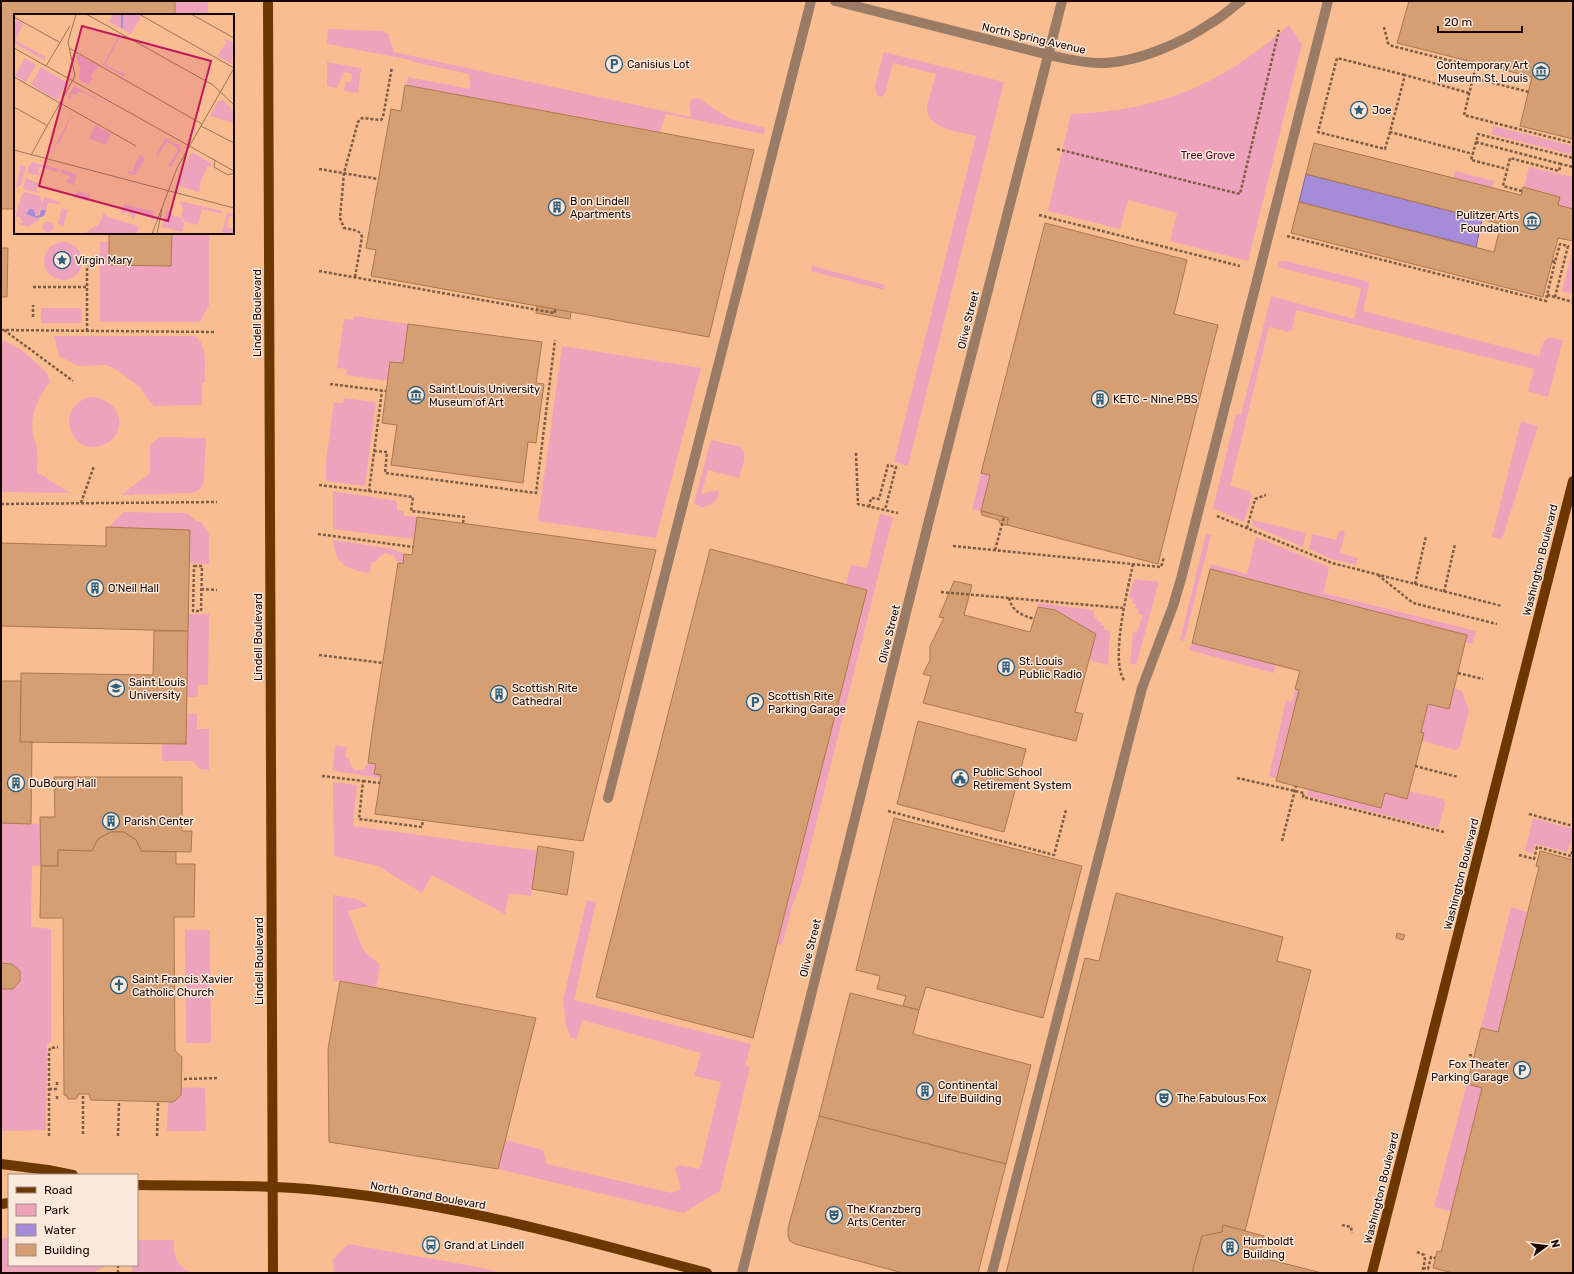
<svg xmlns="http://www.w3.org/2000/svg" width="1574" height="1274" font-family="Rubik,sans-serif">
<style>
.green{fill:#eea3bc}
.water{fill:#a48cd8;stroke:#7a6497}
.building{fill:#d69e73;stroke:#ac774d}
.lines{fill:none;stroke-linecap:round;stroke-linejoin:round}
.path{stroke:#805b44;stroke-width:2.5;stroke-dasharray:3 2;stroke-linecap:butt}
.minor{stroke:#9a7b65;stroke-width:10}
.major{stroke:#6c3700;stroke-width:10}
.labels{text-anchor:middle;stroke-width:3;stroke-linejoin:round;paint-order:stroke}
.street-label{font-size:11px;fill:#190600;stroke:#fbe9dc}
.poi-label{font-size:11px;fill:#190600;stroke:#fbe9dc;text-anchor:start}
.park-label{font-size:11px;fill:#53032b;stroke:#fbe9dc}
.inset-river{fill:none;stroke:#a48cd8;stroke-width:2}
.inset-road{fill:none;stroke:#9f7458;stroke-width:1}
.view{fill:#c2185b;fill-opacity:0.15;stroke:#c2185b;stroke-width:2}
.inset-edge{fill:none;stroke:#190600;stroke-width:2}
</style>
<rect width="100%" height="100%" fill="#f8be92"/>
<g class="green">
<rect x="175" y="1" width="33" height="14"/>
<path d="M1289,25L1302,44L1248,261L1170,241L1177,213L1128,200L1120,229L1048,211L1071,114C1161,110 1221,85 1289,25Z"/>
<path d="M328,29L382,31L388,34L394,52L691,117L689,102L692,99L698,98L730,119L765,128L764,134L666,114L660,132L406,85L408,77L470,89L469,74L413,62L411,60L327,44Z"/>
<path d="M884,52L1004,82L908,466L894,462L976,136C962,132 927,130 927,108C928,97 934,85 936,74L893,63L885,94L882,97L877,95L875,86Z"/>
<path d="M327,62L361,68L358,93L344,91L345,82H351L352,74L344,72L337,88L327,86Z"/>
<path d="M1493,126L1573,146V155L1491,134Z"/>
<path d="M1529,167L1573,177V209L1558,205L1560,196L1524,187Z"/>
<path d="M1455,171L1494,181L1492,188L1453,178Z"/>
<path d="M172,233H209V305L200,322H100V242H109V265L171,266Z"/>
<circle cx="63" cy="261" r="19"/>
<path d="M1573,248V294L1562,291Z"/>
<path d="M1285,261L1367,281L1369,284L1363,311L1539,356C1545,338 1543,335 1563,340L1548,397L1528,391L1534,369L1296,310L1292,330L1289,332L1269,327L1230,486L1249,491L1252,495L1244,522L1213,508L1236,414L1241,415L1271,296L1354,319L1361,288L1277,267L1279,262Z"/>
<path d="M812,266L885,285L884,290L811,271Z"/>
<path d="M41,308H81L82,323H41Z"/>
<path d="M354,316L408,324L403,363L390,362L388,381L346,375L347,369L337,368L344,319L353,320Z"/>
<path d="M54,336H195C209,347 204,367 205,382L202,383V405L154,406L145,396L141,388L114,368L106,365L79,366L59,356Z"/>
<path d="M1,339L23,351L47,373L50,382C38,398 30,414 33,434C34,440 37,444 37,450C38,457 37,464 37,472L70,493L1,492Z"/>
<path d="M562,346L701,368L656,538L538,521Z"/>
<path d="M89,397C121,396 131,435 103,445C71,457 53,409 89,397Z"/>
<path d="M344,398L376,402L365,486L326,481V461L334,402L343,403Z"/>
<path d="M1521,421L1538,426L1502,539L1492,537Z"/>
<path d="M159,437L206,438L204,480C202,487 200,490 193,493L121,495L149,474L150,467V445Z"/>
<path d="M711,440L741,447C749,455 741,468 739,478L708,470L701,494L717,490L719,493C717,504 703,512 694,503Z"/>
<path d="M981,473L990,475L981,511L972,509Z"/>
<path d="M333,491L397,501V510L404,511V516L417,517L414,539L333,529Z"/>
<path d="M123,512L187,513L197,521L201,522L209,534V564L190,563V530L108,528Z"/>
<path d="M880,514L893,517L801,884L792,906L782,945L777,944L867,590L846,584L850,568L852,565L867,568Z"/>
<path d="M1253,520L1306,533L1303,547L1252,525Z"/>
<path d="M1341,531H1344L1345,533L1340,553L1358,558L1356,565L1331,559L1309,549L1312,534L1336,540L1339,532Z"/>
<path d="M1206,534L1211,535L1184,641L1180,640Z"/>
<path d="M1256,537L1329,567L1324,593L1476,631L1472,644L1465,642L1467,635L1210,569L1211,564L1247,574Z"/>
<path d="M333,540L393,549L404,554L403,564L398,563L394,556L386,553L379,557L376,562H371L370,573C348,570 335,565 333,540Z"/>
<path d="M1134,579L1159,582L1136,665L1130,663L1133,632H1137L1143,615L1138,614L1139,610L1135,608L1136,604L1132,603L1133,600L1129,597Z"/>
<path d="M1038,603L1094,610V617L1097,618V621L1101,622V625H1104V629L1110,631L1108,665L1088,660L1055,610L1038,607Z"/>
<path d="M188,614H209L208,685H198V697H187Z"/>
<path d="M1192,643L1275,665L1274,673L1189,650Z"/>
<path d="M1454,688L1462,691L1469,711L1460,747L1456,750L1422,741L1424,733L1421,732L1428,704L1449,709Z"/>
<path d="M1295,689L1299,690L1276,778L1269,776L1286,700L1292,702Z"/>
<path d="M187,714H197V729H209V770L199,769L193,761H162V744H186Z"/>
<path d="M335,745L347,747L345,757L349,758L351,766L355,770H363L368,763L376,764L374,774L381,775V778L333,771Z"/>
<path d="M333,782L357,785L353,826L538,851L531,896L509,893L505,914L432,875L422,893L378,866L334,856Z"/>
<path d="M1308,789L1381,808L1385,793L1407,799L1409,791L1443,799L1445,804L1438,828L1307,796Z"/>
<path d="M1533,818L1573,829V840L1570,843L1567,852L1535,844L1533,853L1525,851Z"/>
<path d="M1,823L40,824L41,866H32L31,927L51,929V1042L47,1044L46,1130L1,1131V989L20,971L12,964L1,963Z"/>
<path d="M333,895L357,899L368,906L348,911L363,950L380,965L376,988L340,981H333Z"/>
<path d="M587,900L596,902L574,1000L751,1044L745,1066L750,1067L720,1191L683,1213L498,1169L505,1140L543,1150L547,1164L672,1193L681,1189L675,1169L678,1165L700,1169L721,1082L694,1076L701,1053L582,1020L577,1039L571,1038L566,1025L563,1000Z"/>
<path d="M1511,907L1527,912L1498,1032L1481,1028Z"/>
<path d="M185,930H210L211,1043H186Z"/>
<path d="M1467,1084L1482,1088L1451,1211L1434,1207Z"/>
<path d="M181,1087L205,1088L206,1131H167L168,1102H174L181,1096Z"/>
<path d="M1,1238H9V1265H108L92,1273H1Z"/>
<path d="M137,1240H174C173,1255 177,1269 194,1273H133L131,1265H137Z"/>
<path d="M348,1244L478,1267L504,1273H334L333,1259Z"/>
</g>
<path class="water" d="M1306,174L1482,219L1476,247L1299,202Z"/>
<g class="building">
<path d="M1,1H175V15H15V209H1Z"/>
<path d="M1409,1H1573V139L1520,126L1532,77L1397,43Z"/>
<path d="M405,85L754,150L709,337L371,276L376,250L366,248L386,137L391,109L401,111Z"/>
<path d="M1314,143L1521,195L1523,187L1560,197L1558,205L1573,209V241L1558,238L1543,297L1291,233L1299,202L1494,252L1501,224L1306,174Z"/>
<path d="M1045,223L1187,260L1174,314L1218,325L1158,564L1007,525L1008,518L981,511L990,475L981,473Z"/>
<path d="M109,233H172L171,266L109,265Z"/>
<path d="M1,248H8L7,297H1Z"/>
<path d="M537,306L571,312L570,319L536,313Z"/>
<path d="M408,324L542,342L536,383L544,384L536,443L528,442L523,483L391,465L397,425L382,423L390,362L403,363Z"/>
<path d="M981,511L1008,518L1007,525H1002L999,522V520L982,515Z"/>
<path d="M417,517L656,550L583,841L375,814L381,775L374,774L376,764L368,763L373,726L398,563L403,564L404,554L412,555Z"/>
<path d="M106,527L190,530L188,631L1,626V543L106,546Z"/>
<path d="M710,549L867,590L753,1038L596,997Z"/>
<path d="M1210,569L1467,635L1449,709L1428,704L1421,732L1424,733L1407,799L1385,793L1381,808L1276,781L1299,690L1295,689L1300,671L1192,643Z"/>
<path d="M954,581L972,585L964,615L1030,632L1038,607L1055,610L1096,634L1075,712L1083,714L1076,741L923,703L931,676L923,674L930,660V646L944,618L939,617Z"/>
<path d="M154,631H188L186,744L20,742L21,673L153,675Z"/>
<path d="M1,681H21L20,742H32L31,824L1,823Z"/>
<path d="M918,721L1026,749L1004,832L897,804Z"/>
<path d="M54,777H182V831H192L191,852L141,851L136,840L124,832H111L98,839L92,851L58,850V866H41L40,817H55Z"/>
<path d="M894,818L1082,866L1043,1018L926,987L919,1010L903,1006L906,996L877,989L880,976L856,970Z"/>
<path d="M111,832H124L136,840L141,851L176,852V864H195L194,917H174L175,1051L182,1057L181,1095L174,1102L91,1100L89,1094H79L76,1099H68L66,1095H64L63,918H40L41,866H58V850L92,851L98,839Z"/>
<path d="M538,846L574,852L567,895L532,889Z"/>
<path d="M1540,851L1573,860V1273H1453L1433,1268L1437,1251L1441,1252L1482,1088L1467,1084L1481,1028L1498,1032L1539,867L1536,866Z"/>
<path d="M1116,893L1283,937L1277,961L1311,970L1245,1231L1223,1225L1222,1232L1202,1236L1192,1273H1006L1085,958L1099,961Z"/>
<path d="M1397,933L1405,935L1403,940L1396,938Z"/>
<path d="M1,963L12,964L20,971V981L13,989H1Z"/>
<path d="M340,981L536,1018L498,1169L329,1142L328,1049Z"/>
<path d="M850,993L919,1010L913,1034L1031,1065L1006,1164L819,1116Z"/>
<path d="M819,1116L1006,1164L978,1273H903L795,1244L790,1241L788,1236V1228Z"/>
<path d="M1223,1225L1264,1236L1259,1257L1322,1273H1192L1202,1236L1222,1232Z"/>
</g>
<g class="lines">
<g class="path">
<path d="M1384,27L1388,43L1392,46L1476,67"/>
<path d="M1477,63L1473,78L1529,92"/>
<path d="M1473,78L1464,115L1573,143"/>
<path d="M1469,93L1405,75L1390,132L1473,154"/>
<path d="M1390,132L1385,149L1318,132L1337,58L1405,75"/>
<path d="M1476,142L1471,160L1507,169"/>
<path d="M1057,149L1240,194L1279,30"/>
<path d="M1561,164L1476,142L1478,134L1573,158"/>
<path d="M319,169L378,179"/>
<path d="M1522,191L1503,186L1510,158L1559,171L1561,164L1573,167"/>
<path d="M1039,215L1240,266"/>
<path d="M1287,236L1546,301L1547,295"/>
<path d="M1552,261L1555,262L1560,244L1568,246L1555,297L1573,302"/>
<path d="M319,271L555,313V309"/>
<path d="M355,277L362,237C360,229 352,230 344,228L340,218L344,173L358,122L362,118L381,120L383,117L392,67"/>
<path d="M33,287H87"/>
<path d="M1555,297L1547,295L1555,262"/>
<path d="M33,317V305"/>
<path d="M1,330L216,332"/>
<path d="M4,330L73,381"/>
<path d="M87,331V267L95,262"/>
<path d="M330,384L386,391"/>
<path d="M374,451L387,452L385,473L536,493L555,340"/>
<path d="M856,453L858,504L898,513"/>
<path d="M319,485L369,491L382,391"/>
<path d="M369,491L413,497L411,511L464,517L463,523"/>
<path d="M81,503L94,466"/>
<path d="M1,504L217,502"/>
<path d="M869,507L871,498L879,499L888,465L896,467L885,510"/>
<path d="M1217,516L1332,563L1502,606"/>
<path d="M1247,528L1255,499L1266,495"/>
<path d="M318,534L413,547"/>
<path d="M953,546L1161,567L1164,557"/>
<path d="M995,550L1004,517"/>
<path d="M194,566H202L201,611H193Z"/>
<path d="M1378,575L1413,603L1497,624"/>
<path d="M1415,584L1426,536"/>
<path d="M201,589L217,590"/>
<path d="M941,592L1123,608"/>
<path d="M1444,592L1455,544"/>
<path d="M1009,598C1012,611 1021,615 1034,619"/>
<path d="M319,655L383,663"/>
<path d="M1458,673L1483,679"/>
<path d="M1124,680C1110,660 1128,588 1133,564"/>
<path d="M1415,766L1458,777"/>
<path d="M322,776L363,781L359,819L422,827L423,820"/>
<path d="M1237,778L1304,793L1303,797L1444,832"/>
<path d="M363,781L380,783"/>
<path d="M888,811L1054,855L1066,810"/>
<path d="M1529,814L1573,826"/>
<path d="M1282,841L1296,786"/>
<path d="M1519,855L1534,859L1537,847L1571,856L1573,848"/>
<path d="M1469,1055L1474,1056"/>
<path d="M184,1079L219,1078"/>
<path d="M57,1085V1080"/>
<path d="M49,1089H57"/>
<path d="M83,1096V1136"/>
<path d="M57,1099V1094"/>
<path d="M49,1136V1052L50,1048L58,1047"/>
<path d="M118,1136L119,1102"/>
<path d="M157,1136L158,1103"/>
<path d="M1342,1225L1351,1227L1352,1233"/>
<path d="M1417,1252L1424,1255L1425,1260L1422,1273"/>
<path d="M1423,1268L1428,1269L1431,1257L1435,1258"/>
<path d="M118,1273V1265"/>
</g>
<g class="minor">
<path d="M835,1L1049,55C1066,59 1083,63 1100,63C1136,63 1182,43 1211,23C1222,17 1231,8 1241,1"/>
<path d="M608,798L811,1"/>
<path d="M742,1273L929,520L1062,1"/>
<path d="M992,1273L1142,688L1173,606L1181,579L1328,1"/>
</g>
<g class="major">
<path d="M268,1L273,1273"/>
<path d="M1,1164L48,1170L73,1175"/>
<path d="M137,1185C200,1186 264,1184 327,1191C456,1204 582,1239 707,1273"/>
<path d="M1,1204L9,1203"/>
<path d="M1372,1273L1573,481"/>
</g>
</g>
<defs>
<g id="parking-ring" transform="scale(0.9)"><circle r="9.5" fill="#fbe9dc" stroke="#2e5f7d" stroke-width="1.5"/><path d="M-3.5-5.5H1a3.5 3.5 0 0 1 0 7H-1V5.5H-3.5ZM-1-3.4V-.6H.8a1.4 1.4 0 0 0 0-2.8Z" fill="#2e5f7d"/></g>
<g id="museum-ring" transform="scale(0.9)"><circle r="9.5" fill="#fbe9dc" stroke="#2e5f7d" stroke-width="1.5"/><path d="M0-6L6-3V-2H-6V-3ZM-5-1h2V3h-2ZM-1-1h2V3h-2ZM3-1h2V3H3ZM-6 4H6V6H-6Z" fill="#2e5f7d"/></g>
<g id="sight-ring" transform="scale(0.9)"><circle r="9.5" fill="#fbe9dc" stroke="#2e5f7d" stroke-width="1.5"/><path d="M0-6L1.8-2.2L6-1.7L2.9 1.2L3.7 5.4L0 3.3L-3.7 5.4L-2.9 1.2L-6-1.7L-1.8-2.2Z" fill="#2e5f7d"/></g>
<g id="building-ring" transform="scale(0.9)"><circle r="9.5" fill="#fbe9dc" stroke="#2e5f7d" stroke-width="1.5"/><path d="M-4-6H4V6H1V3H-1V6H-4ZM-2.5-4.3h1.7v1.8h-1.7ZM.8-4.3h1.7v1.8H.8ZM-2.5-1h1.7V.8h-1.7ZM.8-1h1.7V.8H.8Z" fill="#2e5f7d"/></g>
<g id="university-ring" transform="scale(0.9)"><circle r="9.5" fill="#fbe9dc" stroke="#2e5f7d" stroke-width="1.5"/><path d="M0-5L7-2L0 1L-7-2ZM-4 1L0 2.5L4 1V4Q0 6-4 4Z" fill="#2e5f7d"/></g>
<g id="civic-ring" transform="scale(0.9)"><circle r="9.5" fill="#fbe9dc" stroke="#2e5f7d" stroke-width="1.5"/><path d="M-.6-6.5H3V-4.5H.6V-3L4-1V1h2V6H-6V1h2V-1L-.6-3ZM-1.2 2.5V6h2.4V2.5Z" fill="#2e5f7d"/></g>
<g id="church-ring" transform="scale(0.9)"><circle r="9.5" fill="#fbe9dc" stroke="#2e5f7d" stroke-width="1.5"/><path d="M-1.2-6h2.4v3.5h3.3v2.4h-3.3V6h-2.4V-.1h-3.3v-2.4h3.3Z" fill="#2e5f7d"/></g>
<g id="theatre-ring" transform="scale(0.9)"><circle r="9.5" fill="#fbe9dc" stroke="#2e5f7d" stroke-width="1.5"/><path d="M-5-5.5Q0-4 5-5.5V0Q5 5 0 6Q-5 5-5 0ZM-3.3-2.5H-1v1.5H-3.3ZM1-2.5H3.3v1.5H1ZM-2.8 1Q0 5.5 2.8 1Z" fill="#2e5f7d"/></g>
<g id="bus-ring" transform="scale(0.9)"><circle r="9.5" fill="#fbe9dc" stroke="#2e5f7d" stroke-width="1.5"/><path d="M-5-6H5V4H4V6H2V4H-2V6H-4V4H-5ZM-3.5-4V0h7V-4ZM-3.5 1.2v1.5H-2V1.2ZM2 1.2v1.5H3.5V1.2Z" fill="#2e5f7d"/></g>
</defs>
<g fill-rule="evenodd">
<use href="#parking-ring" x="614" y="64"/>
<use href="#museum-ring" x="1541" y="71"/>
<use href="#sight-ring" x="1359" y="110"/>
<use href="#building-ring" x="557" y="207"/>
<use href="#museum-ring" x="1532" y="221"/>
<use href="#sight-ring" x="62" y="260"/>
<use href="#museum-ring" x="416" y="395"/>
<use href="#building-ring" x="1100" y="399"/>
<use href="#building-ring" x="95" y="588"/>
<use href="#building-ring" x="1006" y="667"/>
<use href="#university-ring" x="116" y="688"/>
<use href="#building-ring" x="499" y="694"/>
<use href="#parking-ring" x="755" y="702"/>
<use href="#civic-ring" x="960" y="778"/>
<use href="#building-ring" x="16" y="783"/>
<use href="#building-ring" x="111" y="821"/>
<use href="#church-ring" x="119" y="985"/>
<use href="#parking-ring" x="1522" y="1070"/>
<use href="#building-ring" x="925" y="1091"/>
<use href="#theatre-ring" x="1164" y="1098"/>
<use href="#theatre-ring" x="834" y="1215"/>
<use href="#bus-ring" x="431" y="1245"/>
<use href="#building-ring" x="1230" y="1247"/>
</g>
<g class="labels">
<g class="street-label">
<text transform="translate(1034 38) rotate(13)" y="4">North Spring Avenue</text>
<text transform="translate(257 313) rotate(-90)" y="4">Lindell Boulevard</text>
<text transform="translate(968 320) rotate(-76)" y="4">Olive Street</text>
<text transform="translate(1540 560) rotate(-76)" y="4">Washington Boulevard</text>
<text transform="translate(889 634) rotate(-76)" y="4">Olive Street</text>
<text transform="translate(258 637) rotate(-90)" y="4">Lindell Boulevard</text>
<text transform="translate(1461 874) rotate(-76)" y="4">Washington Boulevard</text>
<text transform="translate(810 948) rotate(-76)" y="4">Olive Street</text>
<text transform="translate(259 961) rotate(-90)" y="4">Lindell Boulevard</text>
<text transform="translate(1381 1188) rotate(-76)" y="4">Washington Boulevard</text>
<text transform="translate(428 1195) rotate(10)" y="4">North Grand Boulevard</text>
</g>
<g class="poi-label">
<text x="627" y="68">Canisius Lot</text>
<text x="1528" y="69" text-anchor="end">Contemporary Art<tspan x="1528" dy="13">Museum St. Louis</tspan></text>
<text x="1372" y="114">Joe</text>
<text x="570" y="205">B on Lindell<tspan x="570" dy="13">Apartments</tspan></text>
<text x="1519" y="219" text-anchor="end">Pulitzer Arts<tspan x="1519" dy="13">Foundation</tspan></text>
<text x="75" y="264">Virgin Mary</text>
<text x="429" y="393">Saint Louis University<tspan x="429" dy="13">Museum of Art</tspan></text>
<text x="1113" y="403">KETC - Nine PBS</text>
<text x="108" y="592">O'Neil Hall</text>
<text x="1019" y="665">St. Louis<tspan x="1019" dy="13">Public Radio</tspan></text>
<text x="129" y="686">Saint Louis<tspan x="129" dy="13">University</tspan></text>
<text x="512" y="692">Scottish Rite<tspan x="512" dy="13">Cathedral</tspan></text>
<text x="768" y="700">Scottish Rite<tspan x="768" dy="13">Parking Garage</tspan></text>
<text x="973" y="776">Public School<tspan x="973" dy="13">Retirement System</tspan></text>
<text x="29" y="787">DuBourg Hall</text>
<text x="124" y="825">Parish Center</text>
<text x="132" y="983">Saint Francis Xavier<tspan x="132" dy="13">Catholic Church</tspan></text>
<text x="1509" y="1068" text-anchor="end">Fox Theater<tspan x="1509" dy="13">Parking Garage</tspan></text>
<text x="938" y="1089">Continental<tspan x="938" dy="13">Life Building</tspan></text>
<text x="1177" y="1102">The Fabulous Fox</text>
<text x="847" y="1213">The Kranzberg<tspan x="847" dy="13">Arts Center</tspan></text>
<text x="1243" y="1245">Humboldt<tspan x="1243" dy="13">Building</tspan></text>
<text x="444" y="1249">Grand at Lindell</text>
</g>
<g class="park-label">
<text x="1208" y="159">Tree Grove</text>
</g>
</g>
<g transform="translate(14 14)">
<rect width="220" height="220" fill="#f8be92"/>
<path d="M99,0H123L127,3L117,20L95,8ZM3,6L10,10L1,26L32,43L30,46L0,29V11ZM102,22L107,25L104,26L92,49L93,52L112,60L109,62L89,51L94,43L91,42L86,49L91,41L94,42L103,25ZM210,24L220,29L218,50L203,42L212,29ZM65,41L85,52L76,63L79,64L75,71L65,66L66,54L62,42ZM11,44L22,51L12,68L1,62ZM27,53L53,69L43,86L17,71ZM60,72L97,92L65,77L62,81L58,79L57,85L54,83ZM209,86L220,97V109L196,102L204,87ZM59,98L44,133L45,126L38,140L37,139ZM81,111L97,120L92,131L75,124ZM151,124L165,131L167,136L157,153L154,152L164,136L162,133L155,128L151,130L144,142L132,137L142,141ZM178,138L197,149V153L194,152L187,166L185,178L161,171ZM126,140L131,146L126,152L127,153L121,161L113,159L114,157L118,158ZM18,148L45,155L44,158L26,153L24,158L27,161L15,160L14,154ZM7,150L12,153L7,171L2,173ZM47,155L63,160L60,171L52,168L56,162L47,159ZM12,164L25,170L22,176L28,179L11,176L9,173ZM64,177L74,181L77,178L74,187L59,183ZM11,178L26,182L28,190L24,201L13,196L12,200L25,203L24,207L14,213L5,210L9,208L5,202L1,204L8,180ZM30,183L46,188L45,190L34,189L32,196L25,201ZM166,187L208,197V200L188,195L184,211L171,208L167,202L169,196ZM110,190L141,198L138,209L137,204L125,200L124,196L120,205L117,204V200L110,199L106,201ZM48,194L54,196L49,213L44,209ZM154,195L160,202L166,203L171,210L168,218L148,213ZM90,198L93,203L125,212L123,220H69L85,210ZM213,199L220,200V203L215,202L213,213L220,215V220L208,218ZM28.5 213a5.5 5.5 0 1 1 11 0a5.5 5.5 0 1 1-11 0Z" fill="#eea3bc"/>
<path d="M15,195H19L22,202L26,201L27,196H32L30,202L23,204L12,200Z" fill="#a48cd8"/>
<path class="inset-river" d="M108,14V0"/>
<path class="inset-road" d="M72,0L199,71L220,91M125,0L220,54M177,0L220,24M0,3L45,28M0,34L220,157M55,34L188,110M32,52L56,12M0,63L122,132M0,93L34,112M187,112L220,129M0,136L220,194M17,141L61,62L54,28L62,0M201,146L200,153L214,161L220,159M138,220L163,154L220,54M143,220L148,195"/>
<path class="view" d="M68,12L197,47L154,207L25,172Z"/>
<rect width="220" height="220" class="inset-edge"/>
</g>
<rect width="1574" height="1274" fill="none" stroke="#190600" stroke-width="4"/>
<rect x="8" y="1174" width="130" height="92" fill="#fbe9dc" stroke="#a18e84"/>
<rect x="16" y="1187" width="20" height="6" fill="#6c3700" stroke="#a18e84"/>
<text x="44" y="1194" font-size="12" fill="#190600">Road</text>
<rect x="16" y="1204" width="20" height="12" fill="#eea3bc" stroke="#a18e84"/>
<text x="44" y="1214" font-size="12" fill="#190600">Park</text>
<rect x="16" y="1224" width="20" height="12" fill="#a48cd8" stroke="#a18e84"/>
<text x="44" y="1234" font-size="12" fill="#190600">Water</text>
<rect x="16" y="1244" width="20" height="12" fill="#d69e73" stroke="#a18e84"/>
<text x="44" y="1254" font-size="12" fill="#190600">Building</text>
<g transform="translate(1546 1246) rotate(75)" stroke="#fbe9dc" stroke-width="3" paint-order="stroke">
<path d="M0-3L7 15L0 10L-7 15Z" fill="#190600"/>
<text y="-6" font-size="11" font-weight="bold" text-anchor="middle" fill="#190600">N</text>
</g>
<path d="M1438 26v6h84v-6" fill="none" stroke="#190600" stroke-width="2"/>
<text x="1444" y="26" font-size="12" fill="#190600" stroke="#fbe9dc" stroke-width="3" paint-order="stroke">20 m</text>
</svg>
